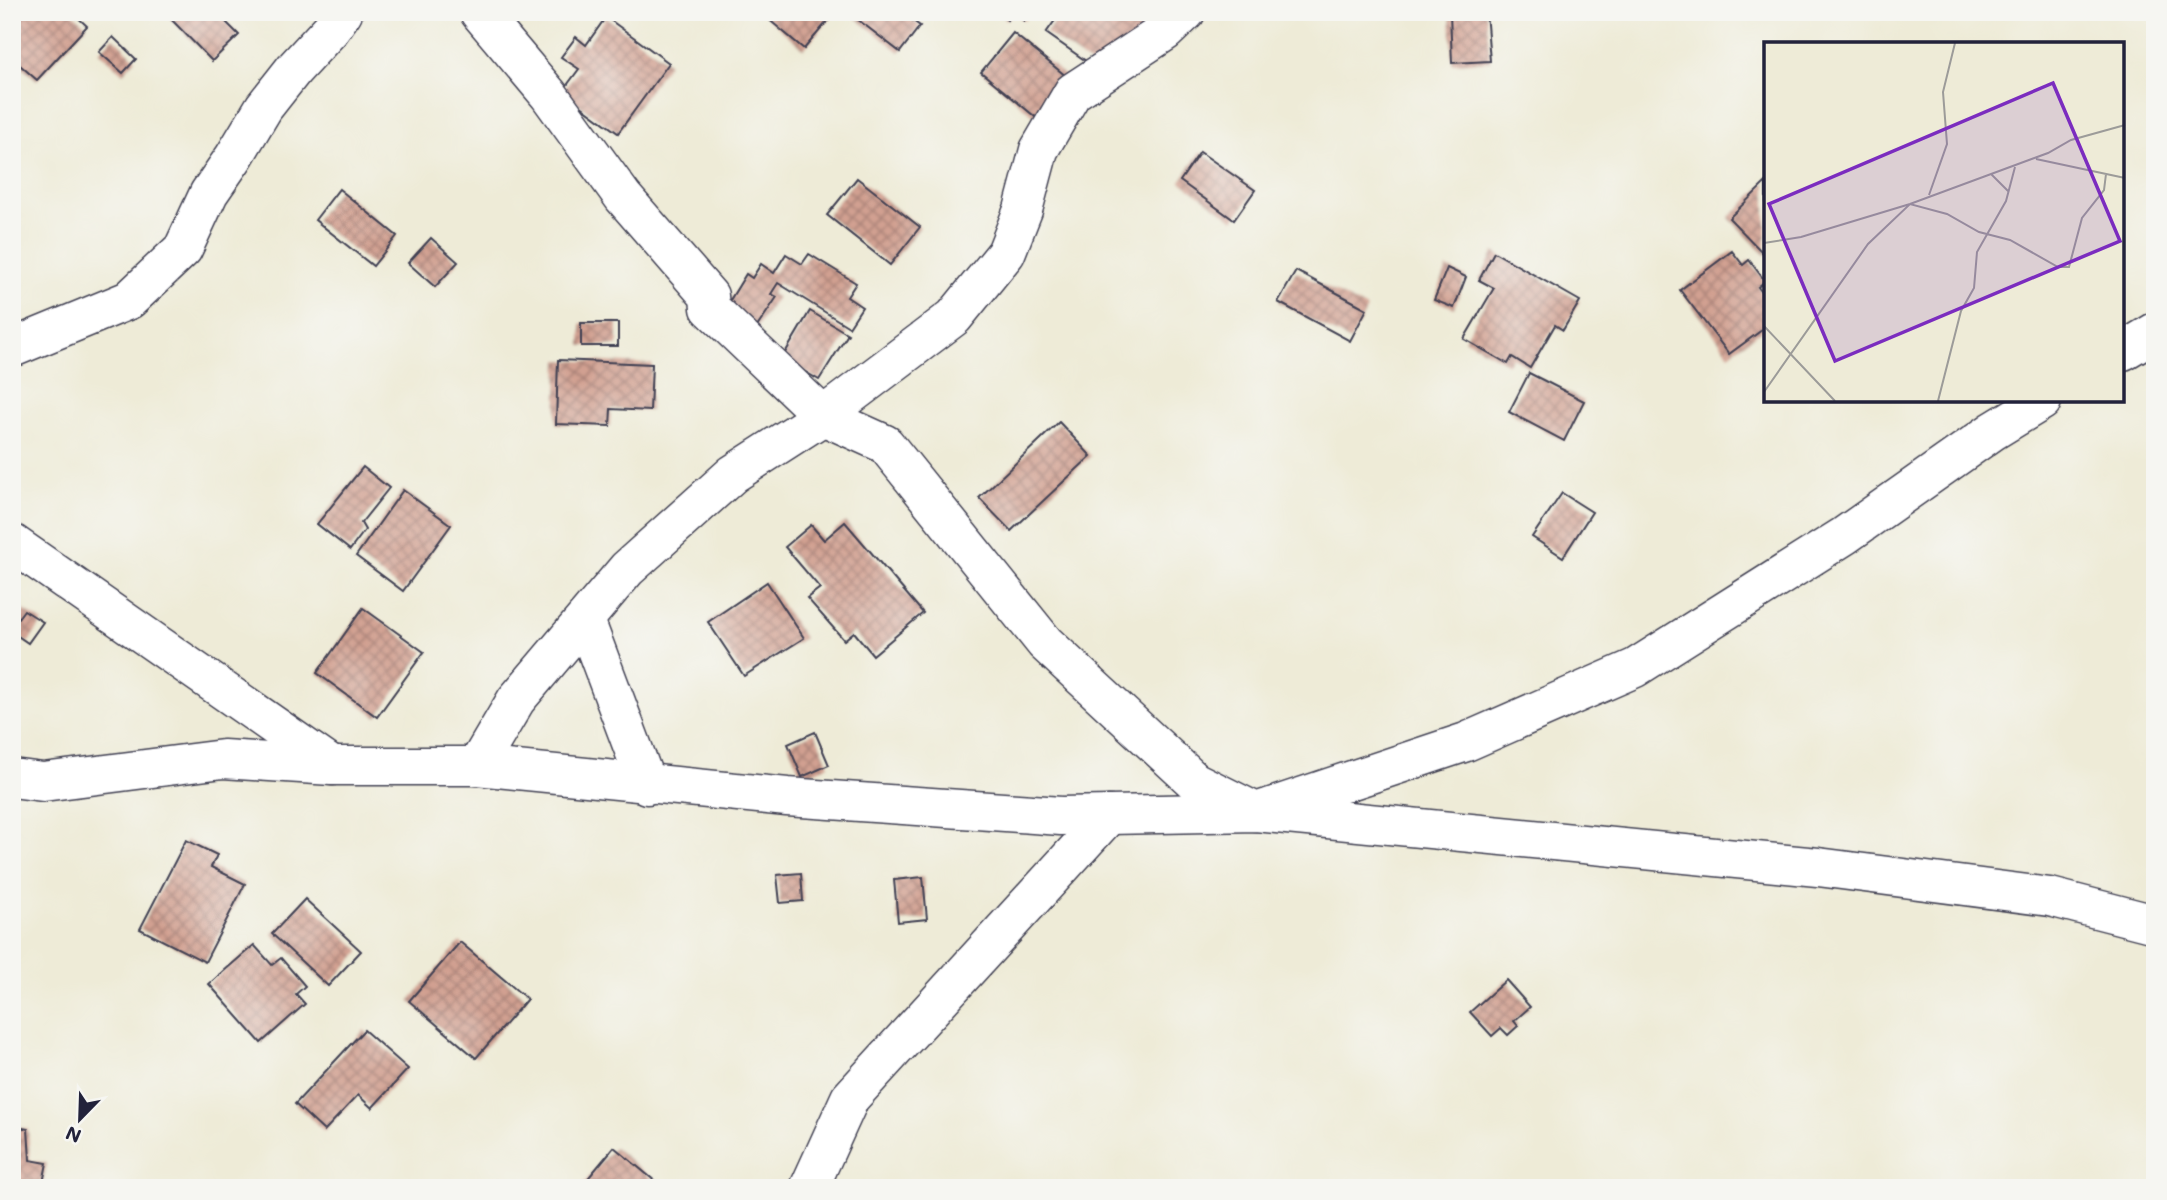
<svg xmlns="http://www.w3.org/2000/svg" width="2167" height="1200" font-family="Mali,sans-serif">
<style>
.building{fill:url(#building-cross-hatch)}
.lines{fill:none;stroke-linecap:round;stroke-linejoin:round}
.minor-casing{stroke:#414052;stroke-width:41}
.minor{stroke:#fff;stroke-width:38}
.inset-road{fill:none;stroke:#9c9b99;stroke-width:2}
.view{fill:#7b2cbf;fill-opacity:0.15;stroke:#7b2cbf;stroke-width:3.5}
.inset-edge{fill:none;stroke:#22223b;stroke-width:3.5}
</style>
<defs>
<pattern id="building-cross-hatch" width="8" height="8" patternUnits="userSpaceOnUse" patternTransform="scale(1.75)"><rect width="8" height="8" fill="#d1a091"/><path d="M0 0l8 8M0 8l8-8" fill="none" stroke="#a98278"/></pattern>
</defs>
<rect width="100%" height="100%" fill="#f6f6f2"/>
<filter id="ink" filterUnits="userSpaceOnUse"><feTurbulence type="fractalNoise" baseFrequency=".0143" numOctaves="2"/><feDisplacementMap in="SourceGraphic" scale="14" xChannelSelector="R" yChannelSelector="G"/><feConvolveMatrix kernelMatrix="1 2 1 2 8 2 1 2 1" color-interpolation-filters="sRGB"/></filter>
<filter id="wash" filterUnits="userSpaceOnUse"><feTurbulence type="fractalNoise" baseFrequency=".00686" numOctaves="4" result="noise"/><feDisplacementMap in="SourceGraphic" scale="28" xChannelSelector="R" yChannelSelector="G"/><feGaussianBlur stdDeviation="1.57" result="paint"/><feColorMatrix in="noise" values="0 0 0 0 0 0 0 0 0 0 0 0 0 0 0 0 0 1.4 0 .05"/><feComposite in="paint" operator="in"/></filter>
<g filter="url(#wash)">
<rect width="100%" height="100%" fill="#eeebd7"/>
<g id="blocks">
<g class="building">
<path d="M14,12H72L87,26L37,80L12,58V15Z"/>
<path d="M164,12H216L239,35L212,61Z"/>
<path d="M760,12H828L832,16L804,49Z"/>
<path d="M848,12H901L920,26L900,52Z"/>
<path d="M998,12H1012L1007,20Z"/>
<path d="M1014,12H1031L1024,21Z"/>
<path d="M1061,12H1157L1135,43L1096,68L1046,33Z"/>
<path d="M1450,12H1486L1490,61L1452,63Z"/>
<path d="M606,17L669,63L618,133L562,92L579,69L561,57L576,37L586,45Z"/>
<path d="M1013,33L1072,81L1039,120L981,72Z"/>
<path d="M113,37L136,59L123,73L99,52Z"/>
<path d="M1200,152L1255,190L1234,220L1180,181Z"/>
<path d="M857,178L920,227L890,265L827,215Z"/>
<path d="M1766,182V256L1729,218Z"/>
<path d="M339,189L397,236L373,266L315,220Z"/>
<path d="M431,238L458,262L435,287L408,263Z"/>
<path d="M1732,251L1743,265L1749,260L1765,281L1758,287L1766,298V327L1729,354L1680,290Z"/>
<path d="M1494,252L1580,301L1563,330L1555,325L1530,368L1512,357L1508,364L1464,339L1494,288L1479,280Z"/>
<path d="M786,254L802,264L809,254L856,283L847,297L862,307L849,327L778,283L771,294L777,297L755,330L724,310L746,274L752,278L761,264L774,273Z"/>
<path d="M1447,268L1466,277L1454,308L1434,300Z"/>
<path d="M1296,271L1367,309L1350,341L1278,302Z"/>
<path d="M810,311L848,334L819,380L782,358Z"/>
<rect x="581" y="323" width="37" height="23"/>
<path d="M558,360L652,364L650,411L611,409L610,426L556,424Z"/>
<path d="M1529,373L1584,401L1564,441L1509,412Z"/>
<path d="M1059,422L1091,456L1011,531L979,498Z"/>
<path d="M363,467L389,488L361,523L365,530L350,550L317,524Z"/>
<path d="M403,490L451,525L403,591L356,556Z"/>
<path d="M1562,493L1592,512L1563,557L1532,537Z"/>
<path d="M845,522L923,613L873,655L854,632L844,640L807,598L820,588L785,547L811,525L824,540Z"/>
<path d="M767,582L804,638L744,676L708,622Z"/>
<path d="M363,608L424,652L377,717L317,673Z"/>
<path d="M24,610L43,622L28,643L12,632V626Z"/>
<path d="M815,732L829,765L802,777L788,744Z"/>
<path d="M186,840L217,855L211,867L245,884L205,962L140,929Z"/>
<path d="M801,873L803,901L780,903L777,875Z"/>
<path d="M923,877L927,919L898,922L894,880Z"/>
<path d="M305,899L361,951L328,986L272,934Z"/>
<path d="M460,942L527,999L476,1058L409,1001Z"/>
<path d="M254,945L272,965L281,958L305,986L296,994L305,1004L261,1043L209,984Z"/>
<path d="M1506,980L1530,1007L1514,1021L1518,1026L1508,1035L1501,1028L1492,1036L1470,1012Z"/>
<path d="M364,1030L408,1069L372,1108L358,1095L324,1131L295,1104Z"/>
<path d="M12,1126L28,1129L30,1160L47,1163L42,1188H12Z"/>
<path d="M614,1147L656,1182L651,1188H580Z"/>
</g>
</g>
</g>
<g filter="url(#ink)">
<use href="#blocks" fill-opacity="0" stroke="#414052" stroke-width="2"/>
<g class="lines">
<g class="minor-casing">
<g id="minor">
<path d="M479,12L549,95L623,197L709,296L710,308L823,416L885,444L1045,643L1194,781L1256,812L1466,742L1635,668L1844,536L1993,431L2042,401"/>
<path d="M12,348L129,300L183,249L209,193L234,157L264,107L294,69L331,29L343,12"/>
<path d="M2123,351L2155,332"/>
<path d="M12,543L332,766"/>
<path d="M585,620L647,785"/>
<path d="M477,766L516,700L627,569L733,474L823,416L954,317L1006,253L1023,210L1039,150L1073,92L1166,31L1186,12"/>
<path d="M12,778L43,782L223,759L332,766H477L787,797L1061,816L1256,812L1818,867L2050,897L2155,924"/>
<path d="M809,1188L850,1098L1109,815"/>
</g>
</g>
<use href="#minor" class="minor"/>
</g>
</g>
<g transform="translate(1764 42)">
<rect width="360" height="360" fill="#eeebd7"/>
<path class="inset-road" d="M272,117L361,136M227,132L245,150M165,153L183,102L179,50L191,1M0,201L37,195L146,162L284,111L307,98L361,83M0,284L71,359M0,350L104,202L146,162L183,172L215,190L246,198L294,225H305L318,176L340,148L342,132M174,359L197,269L210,246L213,210L242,159L251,125"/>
<path class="view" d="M289,41L356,199L71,319L5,162Z"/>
<rect width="360" height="360" class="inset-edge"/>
</g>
<rect width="2167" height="1200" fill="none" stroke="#f6f6f2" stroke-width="42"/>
<g transform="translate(80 1119) rotate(203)" stroke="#f6f6f2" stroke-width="5" paint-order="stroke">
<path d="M0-5L12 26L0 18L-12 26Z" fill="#22223b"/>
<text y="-10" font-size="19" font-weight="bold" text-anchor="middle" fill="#22223b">N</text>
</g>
</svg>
